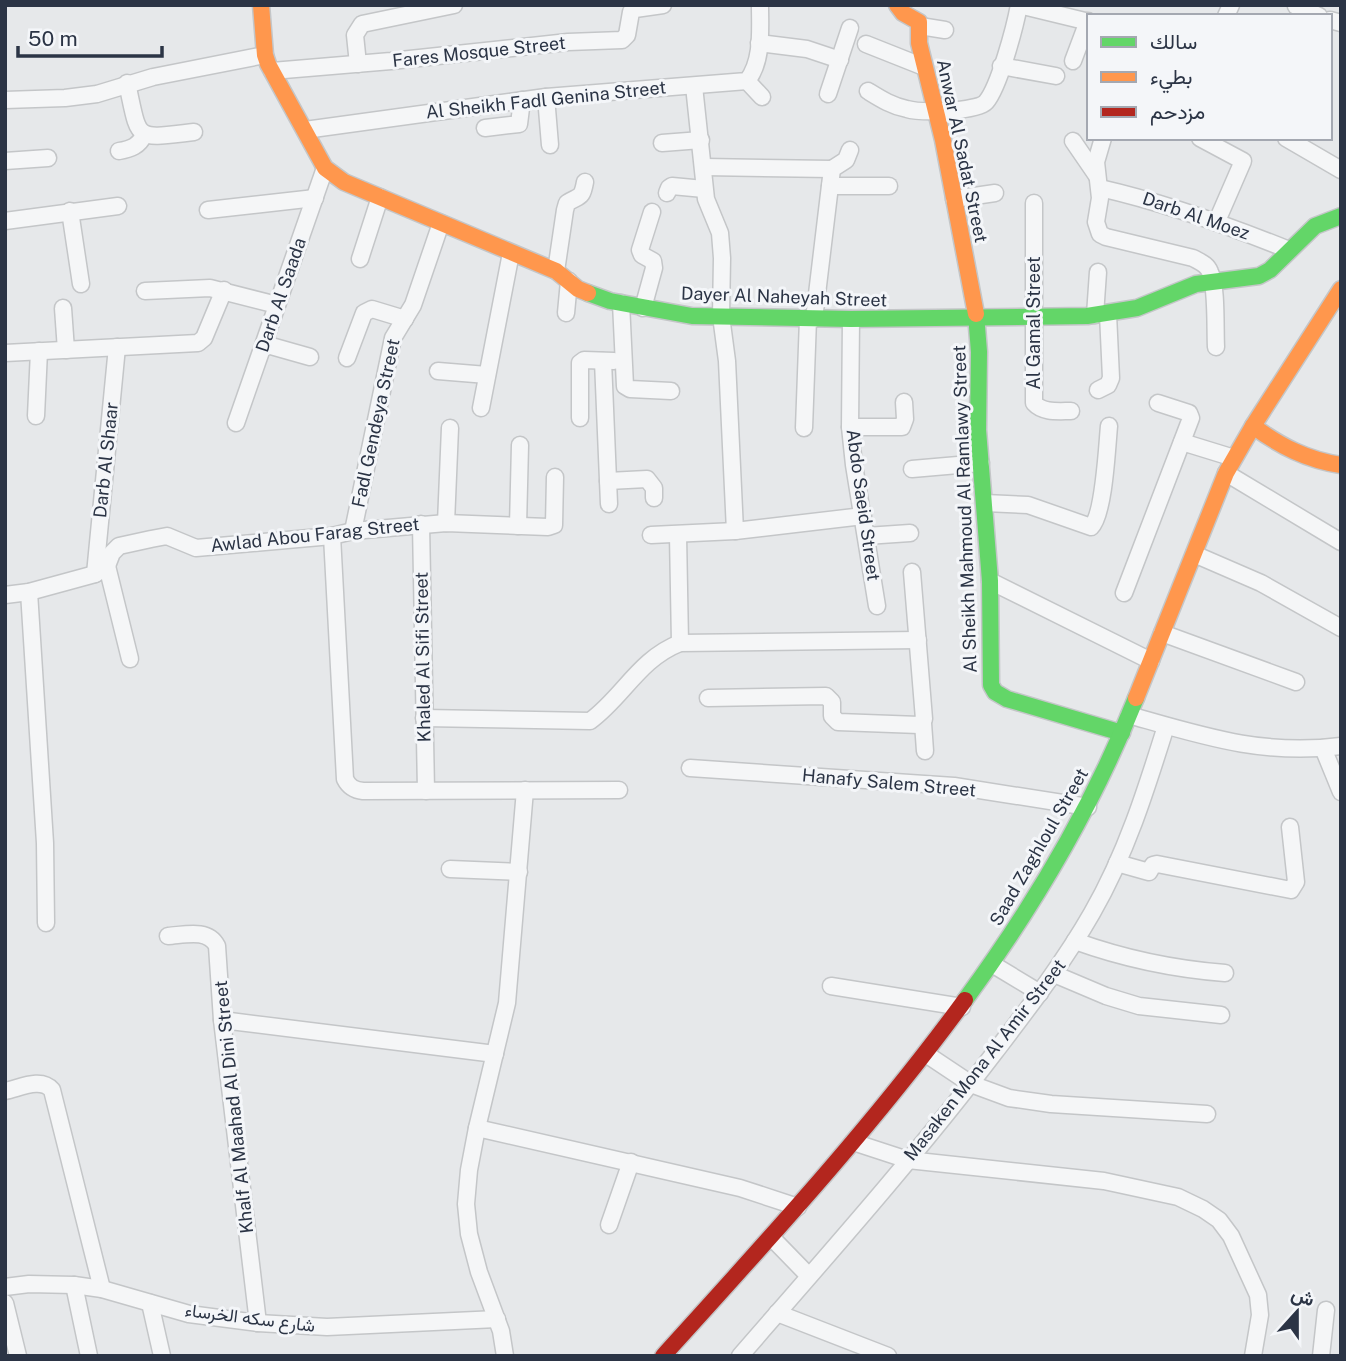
<svg xmlns="http://www.w3.org/2000/svg" width="1346" height="1361" font-family="'Public Sans',Vazirmatn,sans-serif">
<style>
.lines{fill:none;stroke-linecap:round;stroke-linejoin:round}
.street-casing{stroke:#c4c6c8;stroke-width:19}
.fast-casing{stroke:#c4c6c8;stroke-width:19}
.slow-casing{stroke:#c4c6c8;stroke-width:19}
.jam-casing{stroke:#c4c6c8;stroke-width:19}
.street{stroke:#f5f6f7;stroke-width:16}
.fast{stroke:#63d668;stroke-width:16}
.slow{stroke:#ff974d;stroke-width:16}
.jam{stroke:#b3261e;stroke-width:16}
.labels{text-anchor:middle;stroke-width:6;stroke-linejoin:round;paint-order:stroke}
.street-label{font-size:18px;fill:#2b3445;stroke:#f4f6f9}
</style>
<rect width="100%" height="100%" fill="#e6e8ea"/>
<g class="lines">
<g class="street-casing">
<g id="street">
<path d="M1019,5L1089,22"/>
<path d="M1296,6L1319,16"/>
<path d="M1226,16L1231,5"/>
<path d="M1330,20L1341,23"/>
<path d="M920,26L945,30"/>
<path d="M759,43L807,49L840,60"/>
<path d="M866,44L924,67"/>
<path d="M1073,61L1088,21"/>
<path d="M358,64L355,35L362,24L454,5"/>
<path d="M1001,66L1056,76"/>
<path d="M272,71L391,61L568,42L622,40L627,35L631,12L635,9L663,5"/>
<path d="M747,81L762,97"/>
<path d="M127,83C140,142 133,139 194,132"/>
<path d="M694,86L706,199L720,233L722,258L721,316L727,361L735,531"/>
<path d="M868,91C881,99 892,106 907,109C920,113 977,112 986,102C999,87 1015,27 1019,5"/>
<path d="M828,94L850,28"/>
<path d="M546,97L550,145"/>
<path d="M5,100L65,98L97,94L153,77L265,55"/>
<path d="M485,128L519,124L522,100"/>
<path d="M305,130L546,97L747,81C763,61 760,30 760,5"/>
<path d="M1103,138L1096,162L1100,198L1096,222L1100,234L1106,237L1193,258C1200,262 1207,264 1210,272C1217,286 1215,329 1216,347"/>
<path d="M1200,138L1243,161L1217,221"/>
<path d="M1286,138L1341,170"/>
<path d="M1073,141L1097,176"/>
<path d="M662,143L701,140"/>
<path d="M119,151C131,149 139,146 144,135"/>
<path d="M5,161L48,158"/>
<path d="M704,167L832,169"/>
<path d="M830,186H889"/>
<path d="M1100,188C1166,203 1227,225 1289,250"/>
<path d="M667,193L669,188L672,186L704,189"/>
<path d="M954,199L995,193"/>
<path d="M1034,203V403C1043,413 1058,411 1071,411"/>
<path d="M208,210L315,198"/>
<path d="M70,211L81,284"/>
<path d="M5,221L118,206"/>
<path d="M360,259L380,197"/>
<path d="M556,271L565,210L567,203C580,195 582,199 585,182"/>
<path d="M145,291L210,288L277,305"/>
<path d="M621,303L625,386L630,389L671,391"/>
<path d="M63,308L66,350"/>
<path d="M643,308L654,268L653,261L642,255L640,250L652,212"/>
<path d="M566,313L569,281"/>
<path d="M1095,315L1098,272"/>
<path d="M814,319L832,169L846,160L850,150"/>
<path d="M851,319L850,427L854,465L877,606"/>
<path d="M264,344L310,357"/>
<path d="M5,353L198,343L204,338L224,290"/>
<path d="M347,358L364,313L372,309L405,319"/>
<path d="M603,361L609,504"/>
<path d="M438,371L487,375"/>
<path d="M1098,390L1108,385L1111,378L1108,314"/>
<path d="M481,408L511,253"/>
<path d="M36,416L39,351"/>
<path d="M580,418V363L584,360L614,361"/>
<path d="M236,423L325,168"/>
<path d="M850,427H902L905,419L904,402"/>
<path d="M804,428L808,319"/>
<path d="M1182,442L1234,458"/>
<path d="M912,469L981,463"/>
<path d="M1226,473L1341,542"/>
<path d="M608,481L647,479L654,488V498"/>
<path d="M985,503L1028,505L1091,527C1104,515 1107,447 1109,426"/>
<path d="M446,523L450,428"/>
<path d="M421,524L426,791"/>
<path d="M518,526L520,445"/>
<path d="M353,531L393,338L413,305L441,223"/>
<path d="M651,535L735,531L863,516"/>
<path d="M678,535L680,643"/>
<path d="M332,536L345,779C349,787 354,790 363,791L619,790"/>
<path d="M866,536L910,533"/>
<path d="M1194,554L1261,583L1341,628"/>
<path d="M107,566L130,659"/>
<path d="M95,574L117,347"/>
<path d="M990,581L1151,661"/>
<path d="M29,592L45,843L46,923"/>
<path d="M1124,593L1191,418L1189,413L1158,403"/>
<path d="M5,595L29,592L95,574L107,566L112,553L119,546L151,539L167,536L196,548L332,536L353,531L446,523L548,527L554,525L555,477"/>
<path d="M1162,633L1296,682"/>
<path d="M708,698L826,696L832,702V716L838,722L919,725L924,719L912,572"/>
<path d="M1129,715C1203,736 1263,756 1341,746"/>
<path d="M424,718L590,721C623,697 639,659 680,643L918,640"/>
<path d="M923,723L925,751"/>
<path d="M1323,748L1341,792"/>
<path d="M690,768L954,786L1088,807"/>
<path d="M1117,863L1149,872L1153,865L1157,864L1291,890L1296,882L1290,827"/>
<path d="M450,869L519,872"/>
<path d="M168,936C184,935 208,928 217,946L222,1020L258,1323"/>
<path d="M1075,941C1125,959 1173,969 1225,973"/>
<path d="M992,964L1040,993"/>
<path d="M1054,974L1106,996L1139,1006L1221,1015"/>
<path d="M831,986L962,1007"/>
<path d="M222,1020L495,1054"/>
<path d="M926,1054L971,1084L1009,1098L1051,1104L1207,1114"/>
<path d="M5,1091C20,1088 41,1077 52,1090L102,1289"/>
<path d="M477,1128L740,1188L798,1207"/>
<path d="M853,1142L908,1160L1104,1181L1178,1197L1203,1209L1219,1220L1231,1236L1258,1295L1260,1315L1253,1356"/>
<path d="M609,1225L631,1162"/>
<path d="M771,1237L809,1276"/>
<path d="M74,1285L89,1356"/>
<path d="M5,1287L29,1284L74,1285L102,1289L189,1314L258,1323L327,1327L497,1319"/>
<path d="M5,1303L18,1356"/>
<path d="M150,1303L162,1356"/>
<path d="M777,1313L888,1356"/>
<path d="M505,1356L501,1331L479,1272L469,1234L466,1204L469,1170L477,1128L507,1003L525,790"/>
<path d="M740,1356C827,1256 915,1157 995,1052C1030,1006 1064,962 1092,913C1126,854 1146,790 1166,726"/>
<path d="M1321,1356L1326,1310"/>
</g>
</g>
<g class="fast-casing">
<g id="fast">
<path d="M588,293L610,301L692,316L851,319L1087,316L1137,308L1196,284L1259,276L1270,270L1315,226L1341,216"/>
<path d="M976,314L979,352L978,430L990,581L991,685L995,692L1007,699L1122,733"/>
<path d="M965,1000C1034,906 1093,806 1136,698"/>
</g>
</g>
<g class="slow-casing">
<g id="slow">
<path d="M261,5L265,55L268,64L325,168L344,182L556,271L578,289L588,293"/>
<path d="M897,5L903,13L919,22V43L943,140L976,314"/>
<path d="M1253,426C1280,446 1307,460 1341,465"/>
<path d="M1136,698L1226,473L1253,426L1341,289"/>
</g>
</g>
<g class="jam-casing">
<path id="jam" d="M663,1356C767,1241 873,1126 965,1000"/>
</g>
<use href="#street" class="street"/>
<use href="#fast" class="fast"/>
<use href="#slow" class="slow"/>
<use href="#jam" class="jam"/>
</g>
<g class="labels">
<g class="street-label">
<text transform="translate(479 52) rotate(-6)" y="6">Fares Mosque Street</text>
<text transform="translate(546 100) rotate(-6)" y="6">Al Sheikh Fadl Genina Street</text>
<text transform="translate(962 151) rotate(78)" y="6">Anwar Al Sadat Street</text>
<text transform="translate(1196 216) rotate(19)" y="6">Darb Al Moez</text>
<text transform="translate(281 295) rotate(-71)" y="6">Darb Al Saada</text>
<text transform="translate(784 297) rotate(2)" y="6">Dayer Al Naheyah Street</text>
<text transform="translate(1034 323) rotate(-90)" y="6">Al Gamal Street</text>
<text transform="translate(376 423) rotate(-78)" y="6">Fadl Gendeya Street</text>
<text transform="translate(106 460) rotate(-84)" y="6">Darb Al Shaar</text>
<text transform="translate(863 505) rotate(82)" y="6">Abdo Saeid Street</text>
<text transform="translate(965 509) rotate(-92)" y="6">Al Sheikh Mahmoud Al Ramlawy Street</text>
<text transform="translate(315 535) rotate(-6)" y="6">Awlad Abou Farag Street</text>
<text transform="translate(423 657) rotate(-91)" y="6">Khaled Al Sifi Street</text>
<text transform="translate(889 783) rotate(5)" y="6">Hanafy Salem Street</text>
<text transform="translate(1039 847) rotate(-60)" y="6">Saad Zaghloul Street</text>
<text transform="translate(985 1060) rotate(-52)" y="6">Masaken Mona Al Amir Street</text>
<text transform="translate(234 1107) rotate(-96)" y="6">Khalf Al Maahad Al Dini Street</text>
<text transform="translate(250 1318) rotate(7)" y="6">شارع سكه الخرساء</text>
</g>
</g>
<rect width="1346" height="1361" fill="none" stroke="#2b3445" stroke-width="14"/>
<rect x="1087" y="14" width="245" height="126" fill="#f4f6f9" stroke="#a4a8b1" stroke-width="2"/>
<rect x="1101" y="37" width="35" height="10" fill="#63d668" stroke="#a4a8b1" stroke-width="2"/>
<text x="1150" y="49" font-size="21" fill="#2b3445">سالك</text>
<rect x="1101" y="72" width="35" height="10" fill="#ff974d" stroke="#a4a8b1" stroke-width="2"/>
<text x="1150" y="84" font-size="21" fill="#2b3445">بطيء</text>
<rect x="1101" y="107" width="35" height="10" fill="#b3261e" stroke="#a4a8b1" stroke-width="2"/>
<text x="1150" y="119" font-size="21" fill="#2b3445">مزدحم</text>
<g transform="translate(1297 1312) rotate(21)" stroke="#f4f6f9" stroke-width="5" paint-order="stroke">
<path d="M0-5L12 26L0 18L-12 26Z" fill="#2b3445"/>
<text y="-10" font-size="19" font-weight="bold" text-anchor="middle" fill="#2b3445">ش</text>
</g>
<path d="M18 46v10h144v-10" fill="none" stroke="#2b3445" stroke-width="3.5"/>
<text x="28" y="46" font-size="21" fill="#2b3445" stroke="#f4f6f9" stroke-width="5" paint-order="stroke">50 m</text>
</svg>
